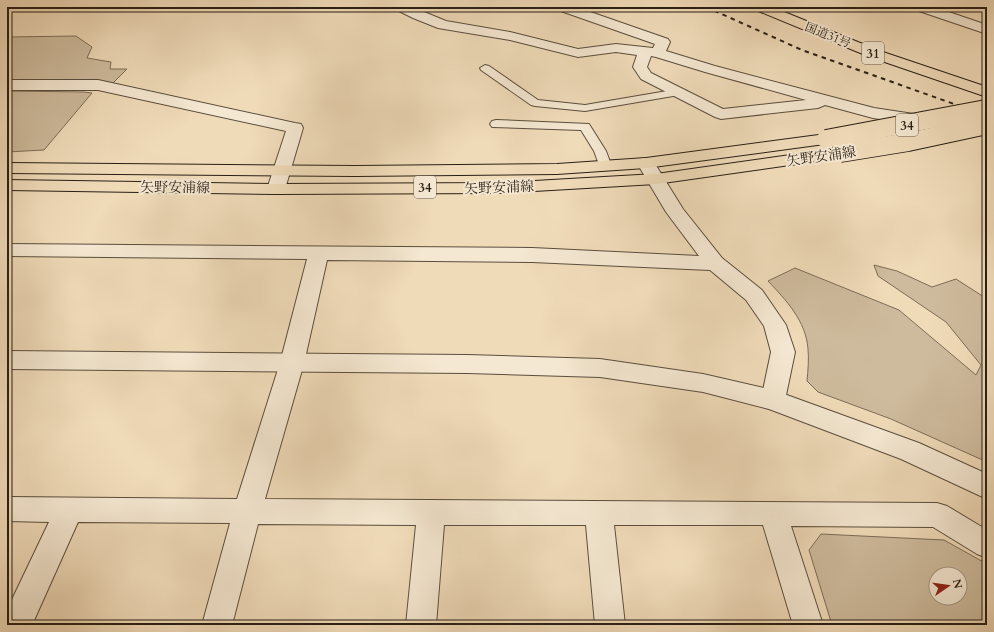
<svg xmlns="http://www.w3.org/2000/svg" width="994" height="632" font-family="Cardo,'Noto Serif JP',serif">
<style>
.green{fill:#cebb9d;stroke:#7c6d58;fill-rule:evenodd}
.lines{fill:none;stroke-linecap:round;stroke-linejoin:round}
.service-casing{stroke:#5b4e3d;stroke-width:2}
.minor-casing{stroke:#5b4e3d;stroke-width:2}
.tertiary-casing{stroke:#5b4e3d;stroke-width:2}
.primary-casing{stroke:#291f14;stroke-width:2}
.trunk-casing{stroke:#291f14;stroke-width:2}
.service{fill:#f5e8d2;fill-rule:evenodd}
.minor{fill:#f5e8d2;fill-rule:evenodd}
.tertiary{fill:#f5e8d2;fill-rule:evenodd}
.primary{fill:#f0dbb9;fill-rule:evenodd}
.trunk{fill:#f0dbb9;fill-rule:evenodd}
.rail-far1{stroke:#291f14;stroke-width:2;stroke-dasharray:4.5 4.5;stroke-linecap:butt}
.rail{stroke:#291f14;stroke-width:2.5;stroke-dasharray:5.5 5.5;stroke-linecap:butt}
.primary-bridge-far1-casing{stroke:#291f14;stroke-width:16;stroke-linecap:butt}
.primary-bridge-casing{stroke:#291f14;stroke-width:20;stroke-linecap:butt}
.primary-bridge-far1{stroke:#f0dbb9;stroke-width:14}
.primary-bridge{stroke:#f0dbb9;stroke-width:18}
.labels{text-anchor:middle;stroke-width:4;stroke-linejoin:round;paint-order:stroke}
.far-street-label{font-size:12px;fill:#291f14;stroke:#f5e8d2}
.shield{fill:#f5e8d2;stroke:#665b4d;stroke-width:1}
.shield-label{font-size:13px;font-weight:bold;fill:#291f14}
.street-label{font-size:14px;fill:#291f14;stroke:#f5e8d2}
</style>
<rect width="100%" height="100%" fill="#f0dbb9"/>
<filter id="stains"><feTurbulence type="fractalNoise" baseFrequency=".005" numOctaves="4"/><feColorMatrix values="0 0 0 0 .2 0 0 0 0 .09 0 0 0 0 .02 0 0 0 .5 -.17"/></filter>
<radialGradient id="worn" r=".72"><stop offset=".6" stop-color="#630" stop-opacity="0"/><stop offset="1" stop-color="#630" stop-opacity=".3"/></radialGradient>
<g class="green">
<path d="M76,36L92,47L87,58L111,62L110,69H127L113,83L7,80V37Z"/>
<path d="M7,91L84,92L92,93L44,150L7,152Z"/>
<path d="M874,265L897,271L932,287L956,279L984,297L987,298V462L891,419L818,392L807,381C808,370 809,359 808,349C806,321 786,300 768,281L795,268L899,310L976,375L981,365L946,322L878,276Z"/>
<path d="M821,534L944,540L987,564V625H832L809,550ZM936,574H960V598H936Z"/>
</g>
<g class="lines">
<g class="service-casing">
<g id="service">
<path d="M485,65L489,66L538,100L585,105L679,89L685,92L679,95L585,111L535,106L531,105L481,70L480,68Z"/>
<path d="M496,120L589,124L606,151L612,167L611,170H601L594,151L581,130L492,127L490,124L492,121Z"/>
</g>
</g>
<g class="minor-casing">
<g id="minor">
<path d="M395,7H412L446,21L510,32L578,49L616,44L653,48L655,44L558,10L556,7H576L668,39L670,42L666,51L715,66L874,108L927,116L933,118L935,121L933,124L927,126L873,118L825,105L818,108L721,119L715,117L641,79L633,67L637,55L616,52L578,57L510,40L438,28L413,18L397,10ZM651,56L656,57L705,72L806,100L723,109L651,73L647,67Z"/>
<path d="M914,7H934L987,25V34L916,10Z"/>
<path d="M7,80H98L295,123L301,124L303,128L285,189L282,193L276,194L270,193L267,189L286,131L98,90H7Z"/>
<path d="M646,158L652,159L683,209L722,258L762,290L786,325L795,352L785,400L782,407L773,410L764,407L761,400L771,352L764,326L746,300L710,270L532,262L327,260L304,363L265,499L937,503L947,506L987,530V558L977,554L933,527L791,526L823,625H793L763,525H614L625,625H595L586,525H444L436,625H406L416,525L258,524L232,625H202L230,523L78,522L32,625H7V610L49,522L7,521V497L237,499L280,363L307,259L7,256V244L532,248L699,256L666,212L637,163L640,159Z"/>
</g>
</g>
<g class="tertiary-casing">
<path id="tertiary" d="M7,351L467,355L600,359L703,374L773,390L919,443L987,474V499L901,459L769,409L703,392L600,377L467,373L7,369Z"/>
</g>
<g class="primary-casing">
<g id="primary">
<path d="M826,134L832,135L834,139L832,143L646,168L557,174L355,176L7,173V163L355,166L557,164L646,158Z"/>
<path d="M840,148L846,149L849,153L846,157L656,184L498,193L276,194L7,190V180L276,184L498,183L656,174Z"/>
</g>
</g>
<g class="trunk-casing">
<path id="trunk" d="M754,7H772L880,51L987,87V97L870,57L756,10Z"/>
</g>
<use href="#service" class="service"/>
<use href="#minor" class="minor"/>
<use href="#tertiary" class="tertiary"/>
<use href="#primary" class="primary"/>
<use href="#trunk" class="trunk"/>
<path class="rail-far1" d="M706,7L802,50L971,110"/>
<path class="rail" d="M968,109L987,116"/>
<g class="primary-bridge-far1-casing">
<path id="primary-bridge-far1" d="M981,110L987,109"/>
</g>
<g class="primary-bridge-casing">
<g id="primary-bridge">
<path d="M826,139L986,109"/>
<path d="M840,153L908,142L987,125"/>
</g>
</g>
<use href="#primary-bridge-far1" class="primary-bridge-far1"/>
<use href="#primary-bridge" class="primary-bridge"/>
</g>
<g class="labels">
<g class="far-street-label">
<text transform="translate(828 35) rotate(22)" y="4">国道31号</text>
</g>
<g class="shield">
<rect x="862" y="42" width="22" height="22" rx="3"/>
<rect x="896" y="114" width="22" height="22" rx="3"/>
<rect x="414" y="176" width="22" height="22" rx="3"/>
</g>
<g class="shield-label">
<text x="873" y="58">31</text>
<text x="907" y="130">34</text>
<text x="425" y="192">34</text>
</g>
<g class="street-label">
<text transform="translate(821 156) rotate(-8)" y="5">矢野安浦線</text>
<text transform="translate(175 187) rotate(1)" y="5">矢野安浦線</text>
<text transform="translate(499 187) rotate(-2)" y="5">矢野安浦線</text>
</g>
</g>
<rect width="994" height="632" fill="none" stroke="#f0dbb9" stroke-width="24"/>
<rect x="8" y="8" width="978" height="616" fill="none" stroke="#291f14" stroke-width="2"/>
<rect x="12" y="12" width="970" height="608" fill="none" stroke="#291f14"/>
<g transform="translate(948 586) rotate(77)"><circle r="19" fill="#f5e8d2" stroke="#a39886"/>
<path d="M0-3L7 15L0 10L-7 15Z" fill="#8f2418"/>
<text y="-6" font-size="11" font-weight="bold" text-anchor="middle" fill="#291f14">N</text>
</g>
<rect width="100%" height="100%" filter="url(#stains)"/>
<rect width="100%" height="100%" fill="url(#worn)"/>
</svg>
